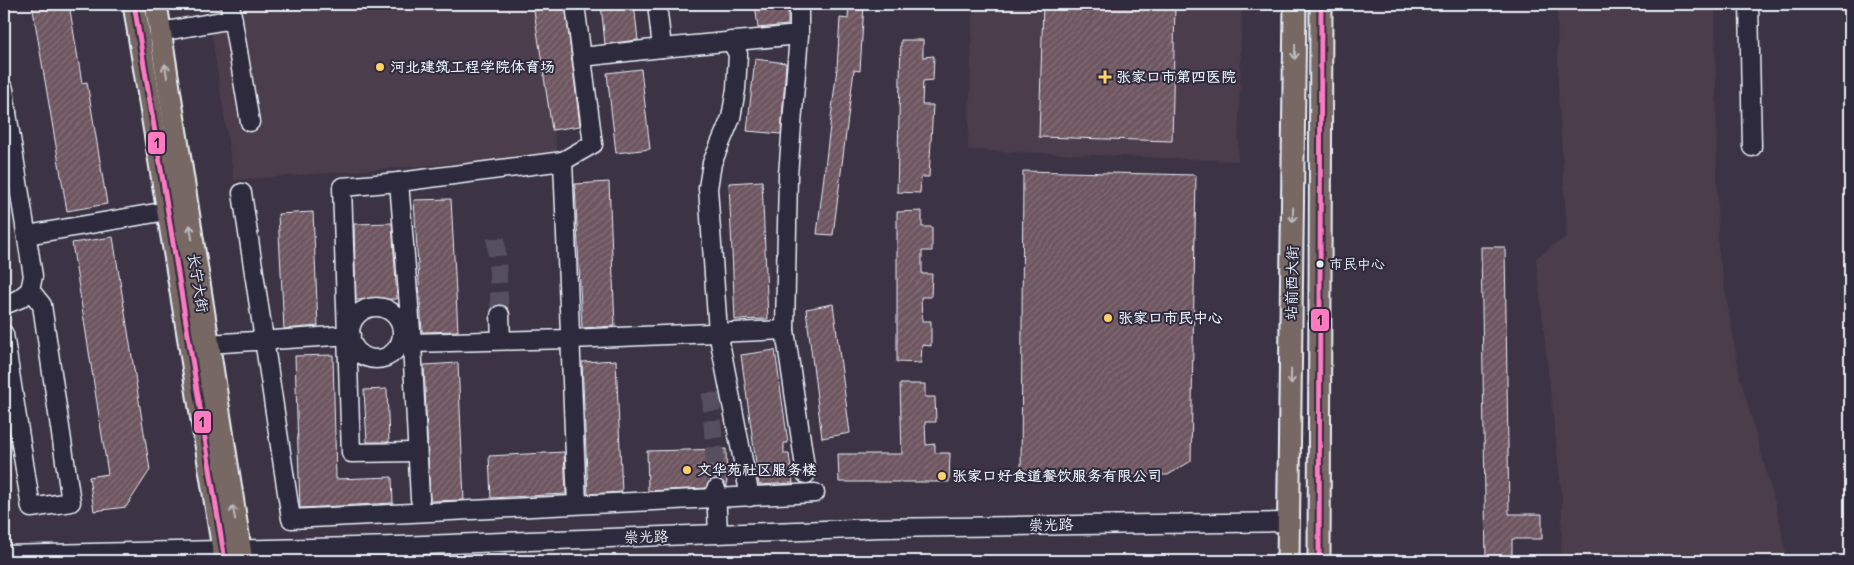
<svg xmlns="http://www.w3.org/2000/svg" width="1854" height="565" font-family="Delius,'LXGW WenKai TC',sans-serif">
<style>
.built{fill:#4b3e4c}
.building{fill:url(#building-hatch);stroke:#e8f1f8}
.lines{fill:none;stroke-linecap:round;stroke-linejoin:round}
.minor-tunnel{stroke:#56505f;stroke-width:18;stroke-dasharray:18 9;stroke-linecap:butt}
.minor-casing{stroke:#e8f1f8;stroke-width:21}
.major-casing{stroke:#e8f1f8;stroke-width:25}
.minor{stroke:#2f2a3d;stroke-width:18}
.major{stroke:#776864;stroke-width:21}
.bus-1-casing{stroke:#2f2a3d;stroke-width:9}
.bus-1{stroke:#fe7ac1;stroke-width:5}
.oneway{stroke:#bbbabd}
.poi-dot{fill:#ffd166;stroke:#2f2a3d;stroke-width:2}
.bus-dot{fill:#e8f1f8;stroke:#2f2a3d;stroke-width:2}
.labels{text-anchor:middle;stroke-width:4;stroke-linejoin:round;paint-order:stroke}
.bus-label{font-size:14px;fill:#e8f1f8;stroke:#2f2a3d;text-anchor:start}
.poi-label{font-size:15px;font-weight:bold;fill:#e8f1f8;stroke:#2f2a3d;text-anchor:start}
.street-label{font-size:15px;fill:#e8f1f8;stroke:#2f2a3d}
.line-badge{stroke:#2f2a3d;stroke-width:2}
.pale-badge-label{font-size:14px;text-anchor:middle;font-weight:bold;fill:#111}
</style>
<defs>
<pattern id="building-hatch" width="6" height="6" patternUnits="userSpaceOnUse" patternTransform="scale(1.25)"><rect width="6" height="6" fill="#6e5660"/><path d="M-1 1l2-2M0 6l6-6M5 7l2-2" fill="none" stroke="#836f78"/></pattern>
</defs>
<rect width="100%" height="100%" fill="#3c3344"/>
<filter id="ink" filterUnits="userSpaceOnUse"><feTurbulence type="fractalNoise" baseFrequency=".02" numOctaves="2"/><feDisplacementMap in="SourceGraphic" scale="10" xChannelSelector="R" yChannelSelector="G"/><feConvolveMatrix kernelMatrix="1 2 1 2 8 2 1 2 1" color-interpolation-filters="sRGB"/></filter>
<g filter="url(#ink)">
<g class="built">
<path d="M207,4H533L558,156L234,180Z"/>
<path d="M973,4H1242L1238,161L968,150Z"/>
<path d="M1557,4H1715L1718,249L1740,377L1779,518L1787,561H1561L1562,498L1536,258L1567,236L1558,86Z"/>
</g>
<g class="building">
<path d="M32,4H69L82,83L87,82L107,204L67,211Z"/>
<path d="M533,4H565L580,126L552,130Z"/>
<path d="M601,4H634L638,40L605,44Z"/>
<path d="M755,4H788V25L758,28Z"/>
<path d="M849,4H864L860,71L854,70L833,235L817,234L837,68L840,18L848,19Z"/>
<path d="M1043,4H1175L1172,141L1039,137Z"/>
<path d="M901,40H923V57L934,56L933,80L923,81L922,105H933L929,177H921L920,193L897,192Z"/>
<path d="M755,59L786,63L781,134L747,131Z"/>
<path d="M641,69L650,149L616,153L607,73Z"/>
<path d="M1023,171L1196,175L1191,461L1168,475L1021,474Z"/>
<path d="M762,181L768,319L735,320L729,183Z"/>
<path d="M609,182L615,326L582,328L575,184Z"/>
<path d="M451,199L458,331L422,332L414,200Z"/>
<path d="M922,211V227H932V251H922V274H932L931,297H921L922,321H931V346L922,345L921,363L897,362V212Z"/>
<path d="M313,212L318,326L284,329L278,214Z"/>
<path d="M392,223L397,299L356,300L354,224Z"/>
<path d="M113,237L150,470L126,507L94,511L89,477L108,474L72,243Z"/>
<path d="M1481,247H1505L1509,514H1542V539H1512V561H1486Z"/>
<path d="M833,304L850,433L822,438L806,309Z"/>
<path d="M775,350L788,443H784V454H789L793,483L759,485L741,355Z"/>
<path d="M333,355L336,479L392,477L393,503L300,508L295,356Z"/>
<path d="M616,360L622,492L588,494L582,362Z"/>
<path d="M458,363L464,500L430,501L424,365Z"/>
<path d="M900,384H925V397H935L936,422H925L926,445L935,444V453H950L949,482H839L838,454H902Z"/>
<path d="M387,389L389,442H367L364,390Z"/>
<path d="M726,449L727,487L721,480L716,478L710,480L706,488L648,491L647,451Z"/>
<path d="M564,452L566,494L491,498L489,456Z"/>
</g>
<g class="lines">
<g class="minor-tunnel">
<path d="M496,238L500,315"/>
<path d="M711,393L716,489"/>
</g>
<g class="minor-casing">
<g id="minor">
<path d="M230,4L250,122"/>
<path d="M575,4L593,144L563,161L577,504"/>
<path d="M657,4L662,48L799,35V4"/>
<path d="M1749,4L1752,147"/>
<path d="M160,32L233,19"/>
<path d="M799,35L788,175L785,330L806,474"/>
<path d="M731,41L738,54L736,89L731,118L712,163L708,188L718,332L750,497"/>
<path d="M582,57L662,48"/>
<path d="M4,89L7,113"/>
<path d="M4,114L7,113L33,276L30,290L19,299L4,305"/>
<path d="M563,161L399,182L412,343L570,339L785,330"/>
<path d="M399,182L342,187L351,453L417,452"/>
<path d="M242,193L291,519L815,493"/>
<path d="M27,235L167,211"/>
<circle cx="376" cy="333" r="26"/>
<path d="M500,315L501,340"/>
<path d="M4,334L31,508L71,502L42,305L30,290"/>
<path d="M401,343H412L420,499"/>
<path d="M208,344L351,335"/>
<path d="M716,489L718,534"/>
<path d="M4,555L397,546L880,528L1289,522"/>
</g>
</g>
<g class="major-casing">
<g id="major">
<path d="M134,4L225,561"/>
<path d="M156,4L242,561"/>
<path d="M1288,561L1295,4"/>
<path d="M1319,561L1321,4"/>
</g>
</g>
<use href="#minor" class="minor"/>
<use href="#major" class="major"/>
<g class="bus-1-casing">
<g id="bus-1">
<path d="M134,4L225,561"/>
<path d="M1319,561L1321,4"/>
</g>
</g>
<use href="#bus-1" class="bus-1"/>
</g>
<defs><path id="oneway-shaft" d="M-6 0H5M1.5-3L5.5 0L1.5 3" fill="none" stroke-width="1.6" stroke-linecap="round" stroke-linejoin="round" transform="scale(1.25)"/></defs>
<g class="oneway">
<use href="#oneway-shaft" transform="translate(1295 52) rotate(91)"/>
<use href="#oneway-shaft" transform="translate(166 71) rotate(-99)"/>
<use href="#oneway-shaft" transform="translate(1293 215) rotate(91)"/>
<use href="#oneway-shaft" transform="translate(191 232) rotate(-99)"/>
<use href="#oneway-shaft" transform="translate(1291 377) rotate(91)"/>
<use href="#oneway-shaft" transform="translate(234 513) rotate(-100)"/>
</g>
</g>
<g class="poi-dot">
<circle cx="380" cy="67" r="5"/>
<path d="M1102.5 69.5h5v5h5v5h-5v5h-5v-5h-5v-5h5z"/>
<circle cx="1108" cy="318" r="5"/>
<circle cx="687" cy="470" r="5"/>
<circle cx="942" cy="476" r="5"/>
</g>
<circle class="bus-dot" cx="1320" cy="264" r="4.5"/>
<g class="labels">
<g class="bus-label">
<text x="1329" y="269">市民中心</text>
</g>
<g class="poi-label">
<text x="390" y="72">河北建筑工程学院体育场</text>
<text x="1116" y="82">张家口市第四医院</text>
<text x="1118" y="323">张家口市民中心</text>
<text x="697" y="475">文华苑社区服务楼</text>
<text x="952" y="481">张家口好食道餐饮服务有限公司</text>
</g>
<g class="street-label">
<text transform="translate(198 283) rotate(81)" y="5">长宁大街</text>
<text transform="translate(1292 283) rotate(-89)" y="5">站前西大街</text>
<text transform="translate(1051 525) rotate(-1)" y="5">崇光路</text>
<text transform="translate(646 537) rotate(-2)" y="5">崇光路</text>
</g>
</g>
<g class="line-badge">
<rect x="147" y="131" width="19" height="24" rx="5" fill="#fe7ac1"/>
<rect x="1310" y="308" width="20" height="24" rx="5" fill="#fe7ac1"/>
<rect x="193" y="410" width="19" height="24" rx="5" fill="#fe7ac1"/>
</g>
<g class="pale-badge-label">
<text x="157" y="148">1</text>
<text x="1320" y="325">1</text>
<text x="202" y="427">1</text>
</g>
<rect width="1854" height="565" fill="none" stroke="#2f2a3d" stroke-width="20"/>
<rect x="10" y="10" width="1834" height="545" fill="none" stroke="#e8f1f8" stroke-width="2" filter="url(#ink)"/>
</svg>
